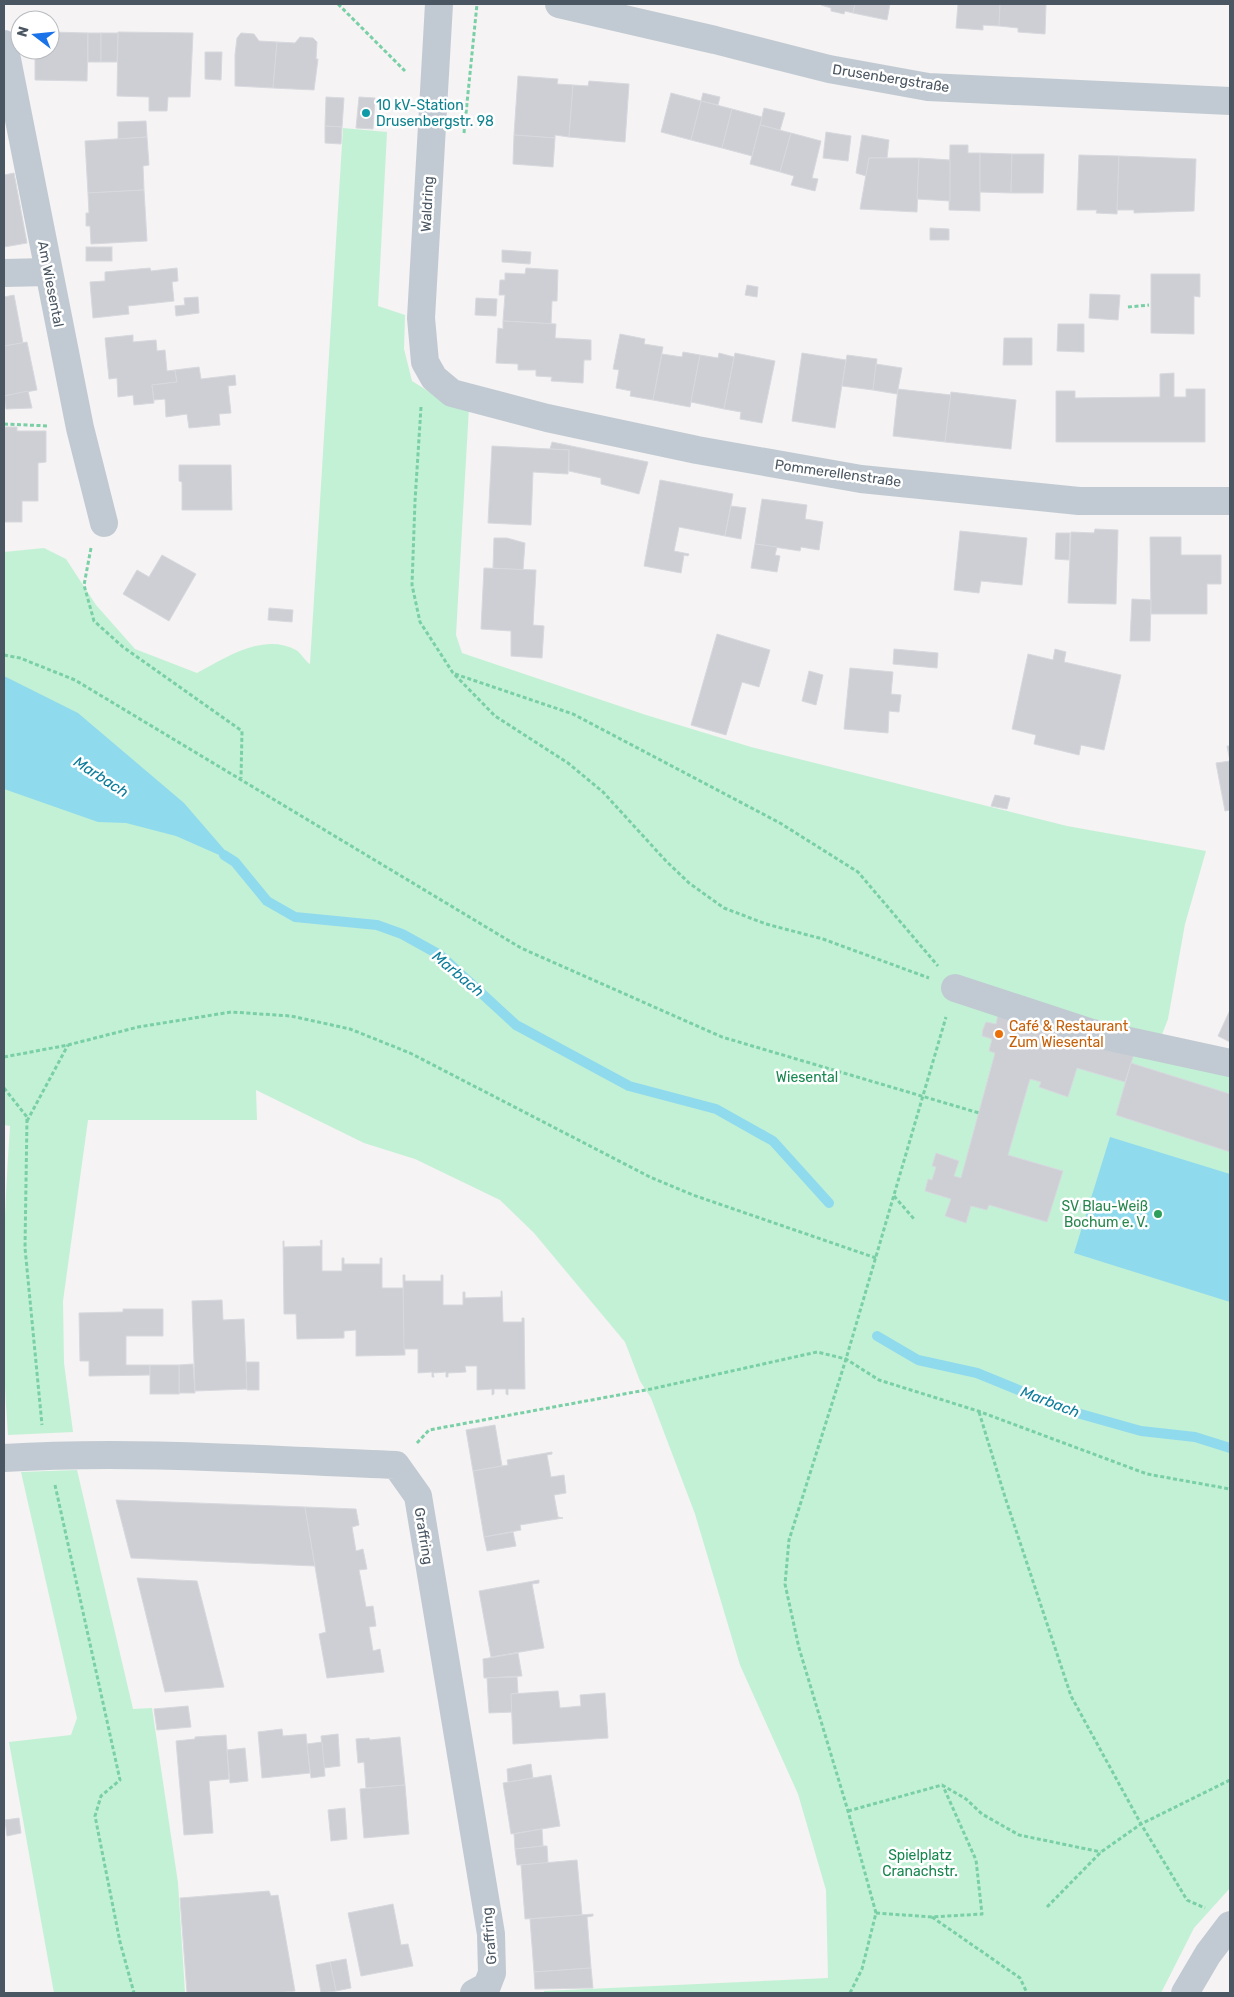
<svg xmlns="http://www.w3.org/2000/svg" width="1234" height="1997" font-family="Rubik,sans-serif">
<style>
.green{fill:#c3f1d5}
.water{fill:#90daee}
.lines{fill:none;stroke-linecap:round;stroke-linejoin:round}
.stream{stroke:#90daee;stroke-width:10}
.building{fill:#cdcfd5;stroke:#d7d9de}
.path{stroke:#7ad0a6;stroke-width:3;stroke-dasharray:4 2.5;stroke-linecap:butt}
.minor{stroke:#c1cad2;stroke-width:28}
.culture-dot{fill:#0f9aa8;stroke:#fff;stroke-width:2}
.food-dot{fill:#e8710a;stroke:#fff;stroke-width:2}
.leisure-dot{fill:#2e9e5b;stroke:#fff;stroke-width:2}
.labels{text-anchor:middle;stroke-width:5;stroke-linejoin:round;paint-order:stroke}
.street-label{font-size:14px;fill:#4a5661;stroke:#fff}
.culture-label{font-size:14px;fill:#0d838f;stroke:#fff;text-anchor:start}
.food-label{font-size:14px;fill:#c56008;stroke:#fff;text-anchor:start}
.park-label{font-size:14px;fill:#17864f;stroke:#fff}
.leisure-label{font-size:14px;fill:#27864d;stroke:#fff;text-anchor:end}
.water-label{font-size:15px;font-style:italic;fill:#0c7c9b;stroke:#fff}
</style>
<rect width="100%" height="100%" fill="#f5f3f3"/>
<g class="green">
<path d="M343,128L387,132L378,306L405,315L404,349L412,381L442,400L469,407L456,635L462,653L646,715L751,747L1067,826L1206,851L1185,924L1168,1019L1161,1037L1230,1060V1888L1194,1928L1161,1993H544V1991L828,1978L826,1890L798,1794L740,1665L695,1514L651,1398L640,1381L625,1342L534,1233L500,1200L415,1159L364,1143L256,1090L257,1120H88L63,1301L64,1363L73,1432L8,1435C0,1332 3,1228 10,1126L4,1125V552L44,548L66,559L96,605L135,649L197,673C226,658 263,632 296,650C301,653 305,661 310,664Z"/>
<path d="M77,1470L133,1709L152,1708L178,1883L185,1993H54L9,1742L71,1735L77,1718L21,1472Z"/>
</g>
<g class="water">
<path d="M4,676L78,713L184,803L235,862L176,836L126,823L98,822L4,789Z"/>
<path d="M1110,1137L1230,1174V1302L1074,1253Z"/>
</g>
<g class="lines">
<g class="stream">
<path d="M224,855L235,862L267,901L295,917L377,925L402,934L440,955L516,1025L629,1086L716,1109L773,1141L829,1203"/>
<path d="M877,1336L918,1360L977,1373L1070,1411L1141,1431L1195,1437L1230,1448"/>
</g>
</g>
<g class="building">
<path d="M821,4H855L853,13L845,11L844,14L831,11V8L821,5Z"/>
<path d="M855,4H890L887,20L853,13Z"/>
<path d="M958,4H1000L999,26L983,25V30L956,28Z"/>
<path d="M1000,4H1046L1045,34L1018,32V28L999,26Z"/>
<path d="M50,32L88,33L87,81L35,80V50H50Z"/>
<path d="M118,32L193,33L190,97H168L167,111H149V97L117,96Z"/>
<rect x="88" y="33" width="13" height="29"/>
<path d="M101,33H118L117,62H101Z"/>
<path d="M241,33L254,34L259,41L277,42L273,88L235,86V55L237,38Z"/>
<path d="M300,37L313,38L317,42L316,59H318L314,90L273,88L277,42L295,43Z"/>
<path d="M205,52H222L221,80L205,79Z"/>
<path d="M518,76L558,79L557,84L573,85L569,137L555,135V138L514,135Z"/>
<path d="M589,81L629,84L625,142L569,137L573,85L588,86Z"/>
<path d="M671,93L701,101L691,140L661,132Z"/>
<path d="M703,93L720,97L718,105L701,101Z"/>
<path d="M326,97L344,98L342,127L325,126Z"/>
<path d="M359,97L375,98L373,129L356,128Z"/>
<path d="M701,101L732,109L722,148L691,140Z"/>
<path d="M764,108L785,113L780,130L760,125Z"/>
<path d="M732,109L762,117L752,156L722,148Z"/>
<path d="M146,121L147,137L118,139V122Z"/>
<path d="M760,125L791,133L780,172L750,164Z"/>
<path d="M325,126L342,127L341,144L325,143Z"/>
<path d="M826,132L851,136L848,161L823,158Z"/>
<path d="M791,133L821,141L812,178L818,179L815,191L791,185L794,176L780,172Z"/>
<path d="M514,135L555,138L553,167L513,164Z"/>
<path d="M862,135L889,140L887,158H869L866,176L856,173Z"/>
<path d="M147,137L149,165L143,166L144,190L88,193L85,141Z"/>
<path d="M950,145H968V153H980V211L949,210Z"/>
<path d="M980,153L1012,154L1011,193L980,192Z"/>
<path d="M1012,154H1044L1043,193H1011Z"/>
<path d="M1079,155L1119,156L1117,214L1096,213L1097,210H1077Z"/>
<path d="M1119,156L1196,159L1194,211L1134,213V210H1117Z"/>
<path d="M869,158H919L917,212L860,209Z"/>
<path d="M919,158L950,160V201L917,199Z"/>
<path d="M14,173L27,243L4,247V175Z"/>
<path d="M144,190L147,241L91,244L90,226H86V213H89L88,193Z"/>
<path d="M930,228L949,229V240H930Z"/>
<rect x="86" y="247" width="26" height="14"/>
<path d="M502,250L531,252L530,264L502,262Z"/>
<path d="M150,268L151,271L177,268L178,281L172,282L174,301L128,306L129,314L93,318L90,282L105,281V272Z"/>
<path d="M526,268L558,270L557,301H552L551,324L503,321L505,295H499L500,280H505V273L525,274Z"/>
<path d="M1151,274H1200V297L1194,296V334L1151,333Z"/>
<path d="M747,285L758,287L757,297L745,295Z"/>
<path d="M1090,294L1120,295L1118,320L1089,318Z"/>
<path d="M14,295L23,343L4,346V297Z"/>
<path d="M198,297L199,313L176,316L175,306L185,305L184,298Z"/>
<path d="M476,298L497,299L496,316L475,315Z"/>
<path d="M503,321L556,324L555,338L591,340V360H584L583,383L551,381L552,377L536,376V370H518V364L496,363L498,328L503,329Z"/>
<path d="M1058,324H1084V352L1057,351Z"/>
<path d="M620,334L645,339L644,344L663,347L653,400L630,396L631,391L616,388L619,370L613,369Z"/>
<path d="M133,335V342L156,340L157,351L165,350L167,371L175,370L177,382L152,385L154,403L134,405L133,395L118,397L117,378L109,379L105,338Z"/>
<path d="M1004,338H1032V365H1003Z"/>
<path d="M27,342L37,390L4,396V346Z"/>
<path d="M683,352L700,355L690,407L653,400L662,354L682,357Z"/>
<path d="M719,353L734,357L724,409L691,402L700,355L718,358Z"/>
<path d="M735,353L775,361L762,423L740,419L741,412L724,409Z"/>
<path d="M802,353L846,360L835,428L792,421Z"/>
<path d="M847,355L877,359L873,390L842,386Z"/>
<path d="M876,364L902,368L897,394L873,390Z"/>
<path d="M199,367L201,379L235,375L236,385L228,386L231,413L219,414L220,425L189,428L187,414L166,417L165,399L154,400L152,385L177,382L175,370Z"/>
<path d="M1174,373V397H1186V389H1205V442H1056V391H1075V398L1160,397V374Z"/>
<path d="M898,389L951,395L945,442L893,436Z"/>
<path d="M28,391L32,408L6,409L4,396Z"/>
<path d="M951,392L1016,400L1011,449L945,442Z"/>
<path d="M4,427H17V431H46V462L38,463V501H22V522H4Z"/>
<path d="M552,442L648,462L639,494L601,484V478L569,471V450L550,449Z"/>
<path d="M492,446L569,450L568,474L533,472L531,525L488,523Z"/>
<path d="M179,465H231L232,510H182V482L179,481Z"/>
<path d="M660,480L733,494L725,536L679,527L674,551L689,554L688,556L684,555L681,573L644,566Z"/>
<path d="M762,499L807,505L805,519L823,522L819,550L801,547L800,551L755,544Z"/>
<path d="M731,506L746,508L741,539L725,536Z"/>
<path d="M1095,529L1118,530L1116,604L1068,603L1071,532L1094,533Z"/>
<path d="M960,531L1027,538L1022,585L981,581L979,593L954,590Z"/>
<path d="M1056,533H1070L1069,560L1055,559Z"/>
<path d="M1150,537H1181V555H1221V584H1207V614H1151Z"/>
<path d="M494,538H507L525,543L523,570L493,568Z"/>
<path d="M755,544L777,547L775,555L780,556L777,572L751,568Z"/>
<path d="M162,555L196,574L169,621L123,594L137,570L149,577Z"/>
<path d="M484,568L536,570L533,625L544,626L542,658L511,656V631L481,629Z"/>
<path d="M1132,599L1151,600L1150,641H1130Z"/>
<path d="M269,608L293,610L292,622L268,620Z"/>
<path d="M717,634L770,650L759,687L742,682L726,735L691,725Z"/>
<path d="M894,649L938,653L937,668L893,664Z"/>
<path d="M1055,649L1066,652L1064,662L1121,675L1104,750L1081,745L1079,755L1034,744L1036,735L1012,729L1028,654L1053,660Z"/>
<path d="M850,668L893,672L891,694L901,695L899,712L889,711L888,733L844,729Z"/>
<path d="M809,671L823,675L816,705L802,701Z"/>
<path d="M1227,746H1230V810L1225,811L1216,763L1230,761Z"/>
<path d="M995,795L1010,798L1007,809L991,806Z"/>
<path d="M1230,1010V1042L1218,1036Z"/>
<path d="M998,1014L1134,1054L1125,1082L1077,1068L1068,1097L1039,1087L1041,1082L1030,1079L1008,1155L1063,1171L1047,1222L989,1205L987,1210L971,1206L966,1223L945,1216L951,1199L925,1191L928,1179L932,1180L936,1167L932,1166L936,1153L959,1161L954,1176L961,1178L995,1053L989,1051L992,1039L982,1036L983,1029L986,1022L996,1024Z"/>
<path d="M1131,1063L1230,1094V1152L1116,1115Z"/>
<path d="M322,1240V1271H342V1258H344V1264H380V1258H382V1288H403L405,1355L356,1356V1330L344,1331V1338L297,1339L296,1314H284L283,1241H284V1247L321,1246L320,1241Z"/>
<path d="M403,1275H405V1281H441V1275H443V1305H463V1292H465V1298L501,1297V1291H502L503,1322H522V1318H524L525,1389H508V1395L506,1394V1389H494V1394L492,1395V1389L477,1390V1366H465L466,1372L448,1373V1377H446V1372L433,1373L434,1377H432V1372L418,1373V1349H404Z"/>
<path d="M222,1300L223,1320L244,1319L247,1389L195,1391L192,1301Z"/>
<path d="M123,1309H163V1336H126V1365H150V1375L89,1376V1361H80L79,1313L123,1312Z"/>
<path d="M246,1362H259V1390H247Z"/>
<path d="M193,1364L195,1393H179V1365Z"/>
<rect x="150" y="1365" width="29" height="29"/>
<path d="M495,1425L502,1466L473,1471L466,1430Z"/>
<path d="M552,1452V1454L547,1455L551,1477L564,1475L566,1493L554,1495L558,1517L563,1518L520,1525L521,1530L484,1537L473,1471L508,1465L507,1460Z"/>
<path d="M116,1500L305,1507L315,1566L131,1558Z"/>
<path d="M305,1507L356,1509L359,1525L352,1527L356,1551L363,1549L367,1569L359,1570L366,1607L373,1606L376,1626L369,1627L373,1651L380,1649L384,1672L327,1678L319,1634L326,1632Z"/>
<path d="M513,1532L516,1546L487,1551L484,1537Z"/>
<path d="M137,1578L197,1581L224,1687L165,1692Z"/>
<path d="M539,1580V1583L532,1584L544,1648L491,1657L479,1591Z"/>
<path d="M518,1653L522,1676L484,1678L483,1659Z"/>
<path d="M517,1677L518,1693L511,1694L513,1712L489,1713L487,1678Z"/>
<path d="M558,1691L560,1708L581,1706L580,1695L605,1693L608,1738L513,1744L511,1694Z"/>
<path d="M188,1706L191,1727L157,1730L154,1709Z"/>
<path d="M282,1729L283,1736L306,1734L310,1773L262,1778L258,1732Z"/>
<path d="M338,1734L340,1766L324,1768L321,1736Z"/>
<path d="M226,1735L229,1779L209,1781L213,1833L184,1835L176,1741L195,1739V1737Z"/>
<path d="M400,1737L405,1785L366,1788L364,1762L358,1763L356,1739L369,1738L370,1740Z"/>
<path d="M322,1742L325,1776L311,1778L307,1744Z"/>
<path d="M245,1748L248,1781L230,1783L227,1750Z"/>
<path d="M531,1764L533,1778L508,1782L507,1769Z"/>
<path d="M551,1775L560,1826L511,1834L503,1783Z"/>
<path d="M405,1785L409,1834L364,1838L360,1789Z"/>
<path d="M345,1808L347,1839L331,1841L328,1810Z"/>
<path d="M19,1818L21,1833L7,1836L5,1820Z"/>
<path d="M542,1829L543,1846L515,1849L514,1834Z"/>
<path d="M543,1846H547L548,1863L517,1865L515,1849Z"/>
<path d="M577,1860L582,1915L525,1919L521,1865Z"/>
<path d="M269,1891L271,1896L278,1895L295,1991L276,1993H187L180,1898Z"/>
<path d="M393,1904L401,1945L408,1944L413,1966L361,1976L348,1913Z"/>
<path d="M593,1914V1916L587,1917L591,1968L534,1972L530,1919Z"/>
<path d="M346,1959L351,1988L336,1991L330,1962Z"/>
<path d="M330,1962L336,1991L321,1993L316,1965Z"/>
<path d="M591,1968L593,1988L535,1989L534,1972Z"/>
</g>
<g class="lines">
<g class="path">
<path d="M338,4L405,71"/>
<path d="M464,133L477,4"/>
<path d="M1128,307L1149,305"/>
<path d="M421,407L415,501L412,585L420,622L453,673L495,716L568,763L603,792L666,861L689,883L724,908L766,924L823,939L929,978"/>
<path d="M4,424L49,426"/>
<path d="M91,548L84,585L94,621L123,647L242,731L241,778"/>
<path d="M4,655L20,658L75,680L521,948L722,1037L979,1113"/>
<path d="M455,674L573,714L780,823L858,872L938,966"/>
<path d="M4,1057L68,1045L138,1027L231,1012L291,1016L350,1029L410,1053L650,1177L693,1195L876,1258"/>
<path d="M4,1088L27,1117L25,1248L42,1425"/>
<path d="M27,1121L68,1045"/>
<path d="M894,1196L914,1219"/>
<path d="M979,1412L1005,1497L1071,1696L1141,1824L1187,1900L1205,1908"/>
<path d="M417,1443L429,1430L651,1389L817,1352L846,1359L879,1380L978,1411L1147,1474L1230,1489"/>
<path d="M55,1485L120,1780L101,1796L95,1816L120,1942L134,1993"/>
<path d="M848,1811L942,1785L966,1799L982,1814L1019,1835L1101,1852"/>
<path d="M1047,1907L1101,1852L1141,1824L1230,1780"/>
<path d="M876,1913L932,1917L982,1914L976,1860L943,1786"/>
<path d="M932,1917L1020,1978L1027,1993"/>
<path d="M850,1993L862,1969L876,1913L848,1811L799,1648L785,1584L789,1540L846,1359L946,1017"/>
</g>
<g class="minor">
<path d="M439,4L421,318L425,362L434,378L452,393L547,418L697,450L861,479L1079,501H1230"/>
<path d="M559,4L715,40L829,69L928,87L1230,101"/>
<path d="M4,44L80,428L104,523"/>
<path d="M4,273L48,272"/>
<path d="M955,988L1092,1033L1230,1063"/>
<path d="M4,1458C134,1450 266,1460 396,1465L418,1496L491,1934L492,1973L487,1986L474,1993"/>
<path d="M1185,1993L1208,1954L1230,1925"/>
</g>
</g>
<circle class="culture-dot" cx="366" cy="113" r="5"/>
<circle class="food-dot" cx="999" cy="1034" r="5"/>
<circle class="leisure-dot" cx="1158" cy="1214" r="5"/>
<g class="labels">
<g class="street-label">
<text transform="translate(891 78) rotate(9)" y="5">Drusenbergstraße</text>
<text transform="translate(427 204) rotate(-87)" y="5">Waldring</text>
<text transform="translate(51 284) rotate(79)" y="5">Am Wiesental</text>
<text transform="translate(838 473) rotate(8)" y="5">Pommerellenstraße</text>
<text transform="translate(424 1536) rotate(81)" y="5">Graffring</text>
<text transform="translate(489 1936) rotate(-95)" y="5">Graffring</text>
</g>
<g class="culture-label">
<text x="376" y="110">10 kV-Station<tspan x="376" dy="16">Drusenbergstr. 98</tspan></text>
</g>
<g class="food-label">
<text x="1009" y="1031">Café &amp; Restaurant<tspan x="1009" dy="16">Zum Wiesental</tspan></text>
</g>
<g class="park-label">
<text x="807" y="1082">Wiesental</text>
<text x="920" y="1860">Spielplatz<tspan x="920" dy="16">Cranachstr.</tspan></text>
</g>
<g class="leisure-label">
<text x="1148" y="1211">SV Blau-Weiß<tspan x="1148" dy="16">Bochum e. V.</tspan></text>
</g>
<g class="water-label">
<text transform="translate(101 777) rotate(33)" y="5">Marbach</text>
<text transform="translate(458 974) rotate(40)" y="5">Marbach</text>
<text transform="translate(1050 1402) rotate(21)" y="5">Marbach</text>
</g>
</g>
<rect width="1234" height="1997" fill="none" stroke="#4a5661" stroke-width="10"/>
<g transform="translate(35 35) rotate(286)"><circle r="24" fill="#ffffff" stroke="#b7bbc0"/>
<path d="M0-4L9 19L0 12L-9 19Z" fill="#1a73e8"/>
<text y="-8" font-size="14" font-weight="bold" text-anchor="middle" fill="#4a5661">N</text>
</g>
</svg>
